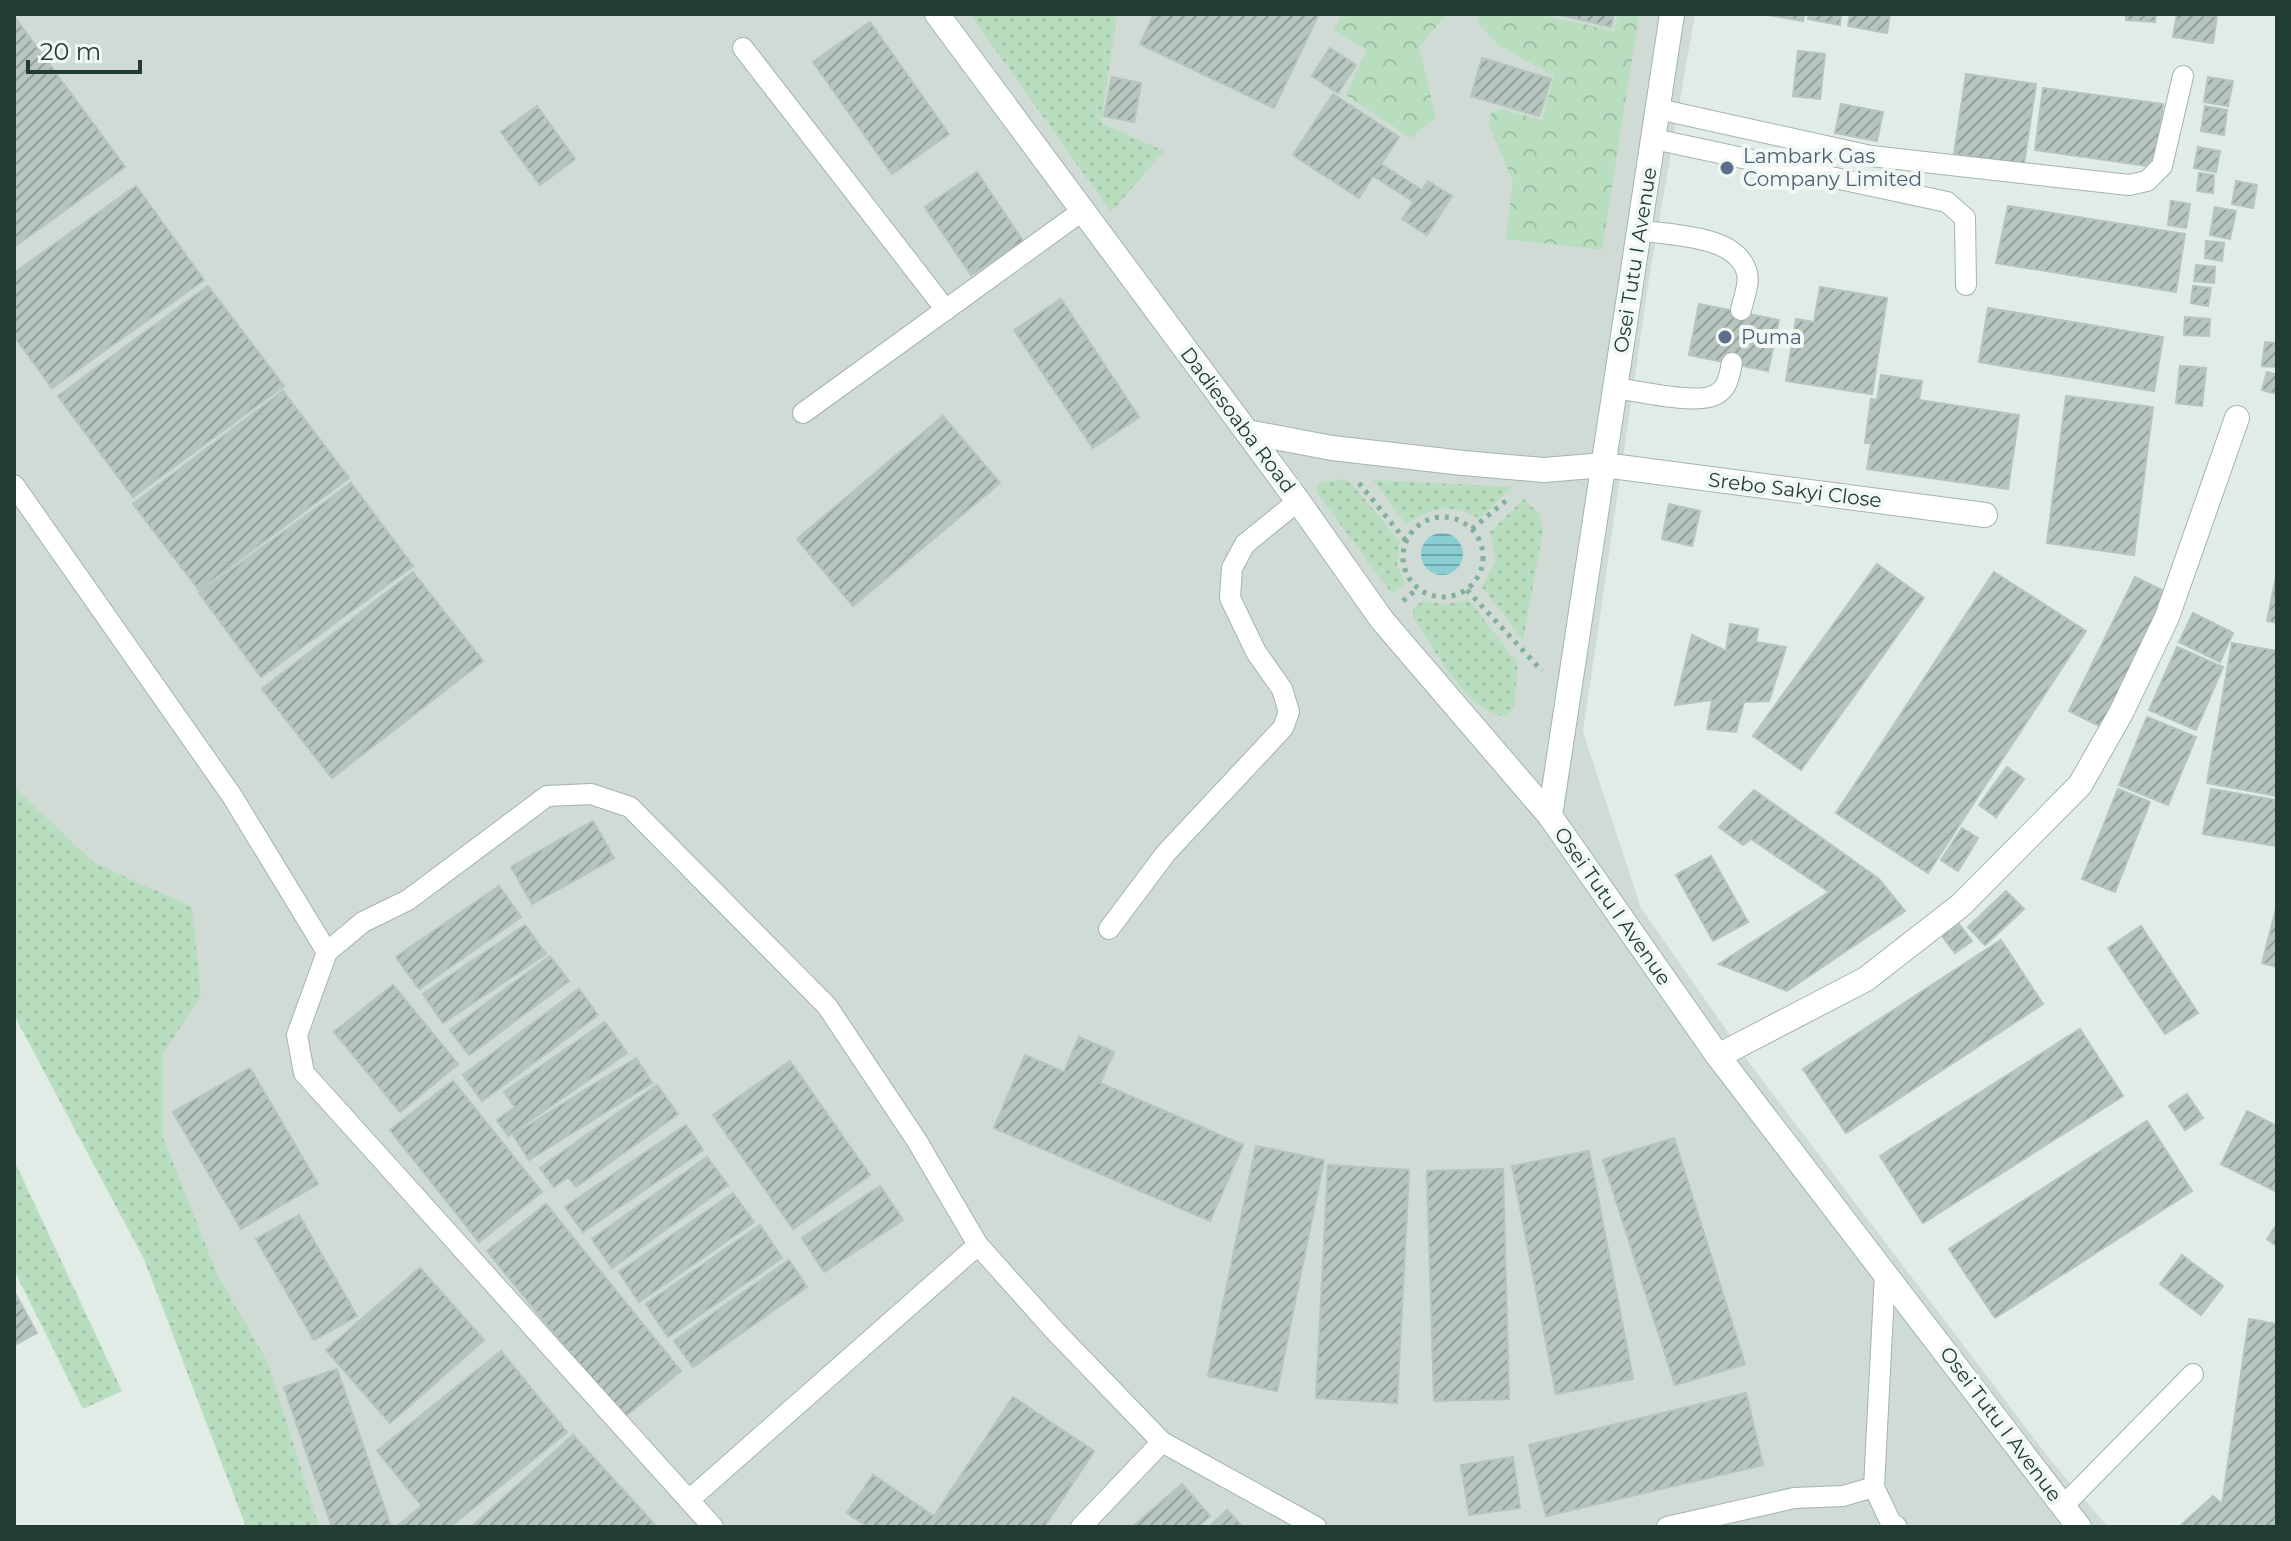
<svg xmlns="http://www.w3.org/2000/svg" width="2291" height="1541" font-family="Montserrat,sans-serif">
<style>
.built{fill:#cfdbd4}
.grass{fill:url(#grass-dots)}
.forest{fill:url(#forest-crowns)}
.water{fill:url(#water-rules)}
.building{fill:url(#building-hatch);stroke:#b3c5bc;stroke-width:2}
.lines{fill:none;stroke-linecap:round;stroke-linejoin:round}
.lane-casing{stroke:#a4b4ac;stroke-width:22}
.street-casing{stroke:#a4b4ac;stroke-width:26}
.secondary-casing{stroke:#9fb7ac;stroke-width:26}
.path{stroke:#81b09c;stroke-width:5;stroke-dasharray:4 6;stroke-linecap:butt}
.lane{stroke:#fff;stroke-width:20}
.street{stroke:#fff;stroke-width:24}
.secondary{stroke:#fff;stroke-width:24}
.service-dot{fill:#5c6f8a;stroke:#f1f8f4;stroke-width:3}
.labels{text-anchor:middle;stroke-width:8;stroke-linejoin:round;paint-order:stroke}
.service-label{font-size:20px;fill:#4e5e75;stroke:#f1f8f4;text-anchor:start}
.street-label{font-size:20px;fill:#213c32;stroke:#f1f8f4}
</style>
<defs>
<pattern id="grass-dots" width="8" height="8" patternUnits="userSpaceOnUse" patternTransform="scale(2)"><rect width="8" height="8" fill="#b9ddbf"/><path d="M2 2h.1M6 6h.1" fill="none" stroke="#9fbfa5" stroke-width="1.8" stroke-linecap="round"/></pattern>
<pattern id="forest-crowns" width="20" height="18" patternUnits="userSpaceOnUse" patternTransform="scale(2)"><rect width="20" height="18" fill="#b9ddbf"/><path d="M2 6a3 3 0 1 1 6 0M12 15a3 3 0 1 1 6 0" fill="none" stroke="#9fbfa5"/></pattern>
<pattern id="water-rules" width="6" height="5" patternUnits="userSpaceOnUse" patternTransform="scale(2)"><rect width="6" height="5" fill="#88ced2"/><path d="M0 2.5h6" fill="none" stroke="#6fa8ab"/></pattern>
<pattern id="building-hatch" width="6" height="6" patternUnits="userSpaceOnUse" patternTransform="scale(2)"><rect width="6" height="6" fill="#b6c6be"/><path d="M-1 1l2-2M0 6l6-6M5 7l2-2" fill="none" stroke="#94a29b"/></pattern>
</defs>
<rect width="100%" height="100%" fill="#e1ece6"/>
<path class="built" d="M14,14H1695L1649,279L1583,732L1641,908L1753,1068L2052,1462L2108,1527H277L14,988Z"/>
<g class="grass">
<path d="M970,14H1117L1101,123L1164,151L1111,212Z"/>
<path d="M1343,479L1349,481L1400,541L1397,565L1406,584L1392,594L1316,491L1318,483Z"/>
<path d="M1373,480L1512,487L1479,519C1451,502 1432,507 1406,524Z"/>
<path d="M1524,499L1538,513L1543,530L1523,640L1482,587L1496,560L1490,532Z"/>
<path d="M1468,599L1518,664L1514,706L1507,716C1468,716 1433,646 1413,617V608L1424,600L1445,605Z"/>
<path d="M14,787L93,862L192,907L201,996L162,1055V1135L217,1274L268,1363L319,1527H246L144,1259L14,1015Z"/>
<path d="M14,1160L122,1391L83,1409L14,1270Z"/>
</g>
<g class="forest">
<path d="M1342,14H1447L1419,47L1436,117L1411,138L1346,95L1367,49L1334,31Z"/>
<path d="M1479,14H1538L1614,31L1618,14H1639L1602,250L1506,239L1513,181L1489,126L1491,113L1502,109L1542,121L1554,76L1500,46L1478,23Z"/>
</g>
<circle class="water" cx="1442" cy="554" r="21"/>
<g class="building">
<path d="M1154,14H1319L1274,108L1140,44Z"/>
<path d="M1556,14H1614L1611,27Z"/>
<path d="M1762,14H1804L1803,21Z"/>
<path d="M1809,14H1841L1840,25L1808,19Z"/>
<path d="M1850,14H1890L1887,33L1848,26Z"/>
<path d="M2126,14H2156L2155,22L2126,20Z"/>
<path d="M2177,14L2217,16L2213,43L2173,37Z"/>
<path d="M14,16L125,167L14,247Z"/>
<path d="M870,22L949,134L892,174L813,62Z"/>
<path d="M1330,48L1356,65L1338,93L1312,76Z"/>
<path d="M1798,51L1825,54L1820,99L1793,96Z"/>
<path d="M1482,58L1551,79L1539,116L1471,96Z"/>
<path d="M1966,74L2036,84L2024,164L1954,154Z"/>
<path d="M1112,77L1141,83L1134,122L1104,116Z"/>
<path d="M2208,77L2233,81L2228,106L2204,102Z"/>
<path d="M2043,88L2163,104L2155,167L2035,150Z"/>
<path d="M1333,94L1399,137L1381,164L1422,190L1428,181L1452,196L1427,235L1402,219L1414,202L1373,176L1359,198L1293,155Z"/>
<path d="M1841,104L1883,112L1877,141L1835,133Z"/>
<path d="M537,106L575,159L540,185L501,132Z"/>
<path d="M2205,106L2227,110L2224,135L2201,131Z"/>
<path d="M2198,147L2220,151L2216,172L2194,168Z"/>
<path d="M977,172L1023,241L971,275L925,207Z"/>
<path d="M2199,173L2214,175L2213,193L2197,191Z"/>
<path d="M2236,181L2257,185L2253,208L2232,204Z"/>
<path d="M136,186L204,280L52,388L14,336V273Z"/>
<path d="M2171,201L2190,204L2186,228L2168,225Z"/>
<path d="M2008,206L2185,234L2176,292L1996,263Z"/>
<path d="M2215,207L2236,211L2230,239L2210,235Z"/>
<path d="M2206,241L2224,243L2222,261L2205,258Z"/>
<path d="M2196,265L2215,267L2214,283L2194,281Z"/>
<path d="M208,286L284,386L133,497L58,396Z"/>
<path d="M2193,286L2211,288L2208,306L2191,303Z"/>
<path d="M1820,287L1887,298L1872,394L1786,381L1796,319L1814,322Z"/>
<path d="M1061,299L1139,417L1093,448L1014,330Z"/>
<path d="M1699,304L1779,320L1768,371L1689,355Z"/>
<path d="M1988,308L2163,337L2154,391L1979,362Z"/>
<path d="M2185,317L2210,319L2209,336L2184,335Z"/>
<path d="M2265,342L2277,343V367L2262,366Z"/>
<path d="M2180,366L2206,368L2202,406L2176,403Z"/>
<path d="M2267,372L2277,375V394L2262,390Z"/>
<path d="M1881,375L1922,381L1919,400L2019,415L2008,489L1867,469L1871,443H1865L1871,399L1877,400Z"/>
<path d="M283,391L349,478L199,590L133,504Z"/>
<path d="M2066,396L2153,407L2134,555L2047,543Z"/>
<path d="M943,416L1000,483L853,606L797,539Z"/>
<path d="M351,483L413,566L261,677L199,593Z"/>
<path d="M1669,504L1700,511L1692,546L1662,539Z"/>
<path d="M1877,564L1924,598L1801,770L1753,736Z"/>
<path d="M413,572L483,661L332,778L262,689Z"/>
<path d="M1994,572L2086,631L1928,873L1836,813Z"/>
<path d="M2277,572V623L2267,621Z"/>
<path d="M2135,577L2172,595L2105,729L2069,711Z"/>
<path d="M2193,613L2233,633L2220,662L2179,642Z"/>
<path d="M1730,624L1758,629L1756,642L1786,647L1769,701L1744,702L1736,732L1707,729L1712,700L1675,705L1692,635L1726,651Z"/>
<path d="M2232,643L2277,651V796L2207,783Z"/>
<path d="M2177,647L2223,667L2196,730L2149,710Z"/>
<path d="M2147,717L2196,737L2168,805L2119,785Z"/>
<path d="M2007,767L2024,779L1996,817L1979,805Z"/>
<path d="M2118,789L2150,802L2115,892L2082,879Z"/>
<path d="M2211,789L2277,800V846L2203,834Z"/>
<path d="M1754,790L1879,879L1905,911L1787,991L1719,964L1829,892L1751,839L1743,845L1719,827Z"/>
<path d="M593,821L614,858L532,904L511,867Z"/>
<path d="M1962,828L1978,838L1958,871L1941,860Z"/>
<path d="M1711,856L1748,922L1713,941L1676,875Z"/>
<path d="M499,886L521,917L419,989L396,957Z"/>
<path d="M2006,891L2024,909L1985,945L1968,927Z"/>
<path d="M2277,905V967L2262,963Z"/>
<path d="M1959,924L1972,941L1955,953L1942,936Z"/>
<path d="M525,925L546,954L443,1023L423,994Z"/>
<path d="M2141,926L2198,1013L2165,1034L2108,948Z"/>
<path d="M2001,940L2043,1004L1846,1133L1803,1069Z"/>
<path d="M550,956L569,981L469,1055L450,1030Z"/>
<path d="M393,985L458,1064L400,1112L334,1032Z"/>
<path d="M579,989L598,1015L482,1101L463,1075Z"/>
<path d="M605,1022L627,1053L508,1136L497,1120L515,1107L504,1092Z"/>
<path d="M2080,1029L2123,1096L1923,1223L1880,1156Z"/>
<path d="M1079,1037L1114,1052L1100,1083L1243,1145L1210,1221L994,1128L1025,1055L1064,1072Z"/>
<path d="M636,1058L652,1083L529,1160L513,1135Z"/>
<path d="M790,1061L870,1175L793,1229L713,1115Z"/>
<path d="M250,1068L318,1184L241,1229L173,1112Z"/>
<path d="M453,1081L542,1192L479,1242L390,1130Z"/>
<path d="M657,1085L678,1114L576,1187L568,1177L554,1187L540,1168Z"/>
<path d="M2187,1094L2203,1118L2185,1130L2169,1106Z"/>
<path d="M2247,1111L2277,1126V1192L2221,1164Z"/>
<path d="M2147,1121L2192,1191L1995,1318L1949,1249Z"/>
<path d="M686,1125L703,1150L583,1232L565,1207Z"/>
<path d="M1674,1138L1745,1364L1675,1385L1603,1160Z"/>
<path d="M1256,1146L1324,1160L1277,1391L1208,1376Z"/>
<path d="M1589,1151L1633,1379L1556,1394L1512,1166Z"/>
<path d="M707,1157L728,1185L612,1268L592,1239Z"/>
<path d="M1328,1165L1409,1170L1397,1403L1316,1398Z"/>
<path d="M1503,1169L1509,1399L1434,1401L1427,1171Z"/>
<path d="M880,1186L903,1220L824,1272L802,1238Z"/>
<path d="M733,1193L754,1222L639,1302L619,1272Z"/>
<path d="M546,1204L681,1371L623,1418L487,1251Z"/>
<path d="M299,1215L357,1316L314,1340L256,1239Z"/>
<path d="M2277,1224V1246L2267,1239Z"/>
<path d="M760,1225L782,1258L668,1337L646,1304Z"/>
<path d="M2182,1255L2223,1286L2201,1315L2160,1284Z"/>
<path d="M789,1260L807,1287L693,1367L674,1341Z"/>
<path d="M420,1268L484,1340L390,1423L326,1350Z"/>
<path d="M14,1291L37,1333L14,1345Z"/>
<path d="M2249,1319L2277,1324V1527H2179L2213,1496L2222,1504Z"/>
<path d="M501,1351L567,1432L450,1527H396L422,1506L377,1451Z"/>
<path d="M337,1369L391,1527H332L284,1387Z"/>
<path d="M1746,1393L1763,1465L1546,1516L1529,1445Z"/>
<path d="M1013,1397L1094,1451L1044,1527H868L847,1513L873,1475L934,1516Z"/>
<path d="M573,1435L657,1527H471Z"/>
<path d="M1513,1457L1520,1508L1469,1515L1461,1465Z"/>
<path d="M1182,1484L1210,1516L1198,1527H1132Z"/>
<path d="M1227,1510L1243,1527H1209Z"/>
</g>
<g class="lines">
<g class="lane-casing">
<g id="lane">
<path d="M743,48L946,310"/>
<path d="M1658,109L1871,156L2129,185L2147,181L2162,166L2183,76"/>
<path d="M1654,139L1947,202L1965,218L1966,285"/>
<path d="M1639,230C1671,236 1737,234 1747,273C1750,283 1743,300 1741,310"/>
<path d="M1615,388C1638,391 1696,405 1715,395C1728,389 1729,376 1732,363"/>
<path d="M803,413L1082,211"/>
<path d="M14,485L232,796L327,952"/>
<path d="M1109,929L1166,853L1283,728L1289,712L1282,689L1256,652L1230,598L1232,568L1245,544L1298,501"/>
<path d="M1885,1273L1874,1487L1890,1521L1897,1527"/>
<path d="M689,1500L978,1245"/>
<path d="M2063,1506L2193,1374"/>
<path d="M713,1527L304,1073L297,1035L327,952L363,922L408,900L547,796L591,794L630,807L827,1006L917,1141L978,1245L1055,1331L1162,1442L1316,1527"/>
<path d="M1081,1527L1162,1442"/>
<path d="M1667,1527L1794,1498L1843,1496L1874,1487"/>
</g>
</g>
<g class="street-casing">
<g id="street">
<path d="M937,14L1298,501L1382,620L1550,816"/>
<path d="M1247,432L1332,448L1463,463L1544,470L1604,465L1985,515"/>
<path d="M1718,1056L1866,979L1961,905L2080,785L2121,713L2167,617L2237,418"/>
</g>
</g>
<g class="secondary-casing">
<path id="secondary" d="M1672,14L1550,816L1718,1056L2079,1527"/>
</g>
<g class="path">
<path d="M1359,483L1406,541"/>
<circle cx="1443" cy="557" r="40"/>
<path d="M1472,529L1508,499"/>
<path d="M1467,590L1542,671"/>
<path d="M1403,601L1418,588"/>
</g>
<use href="#lane" class="lane"/>
<use href="#street" class="street"/>
<use href="#secondary" class="secondary"/>
</g>
<g class="service-dot">
<circle cx="1727" cy="168" r="8"/>
<circle cx="1725" cy="337" r="8"/>
</g>
<g class="labels">
<g class="service-label">
<text x="1743" y="163">Lambark Gas<tspan x="1743" dy="23">Company Limited</tspan></text>
<text x="1741" y="344">Puma</text>
</g>
<g class="street-label">
<text transform="translate(1635 260) rotate(-81)" y="7">Osei Tutu I Avenue</text>
<text transform="translate(1238 420) rotate(53)" y="7">Dadiesoaba Road</text>
<text transform="translate(1795 490) rotate(7)" y="7">Srebo Sakyi Close</text>
<text transform="translate(1613 906) rotate(55)" y="7">Osei Tutu I Avenue</text>
<text transform="translate(2001 1424) rotate(53)" y="7">Osei Tutu I Avenue</text>
</g>
</g>
<rect width="2291" height="1541" fill="none" stroke="#213c32" stroke-width="32"/>
<path d="M28 60v12h112v-12" fill="none" stroke="#213c32" stroke-width="4"/>
<text x="40" y="60" font-size="24" fill="#213c32" stroke="#f1f8f4" stroke-width="6" paint-order="stroke">20 m</text>
</svg>
